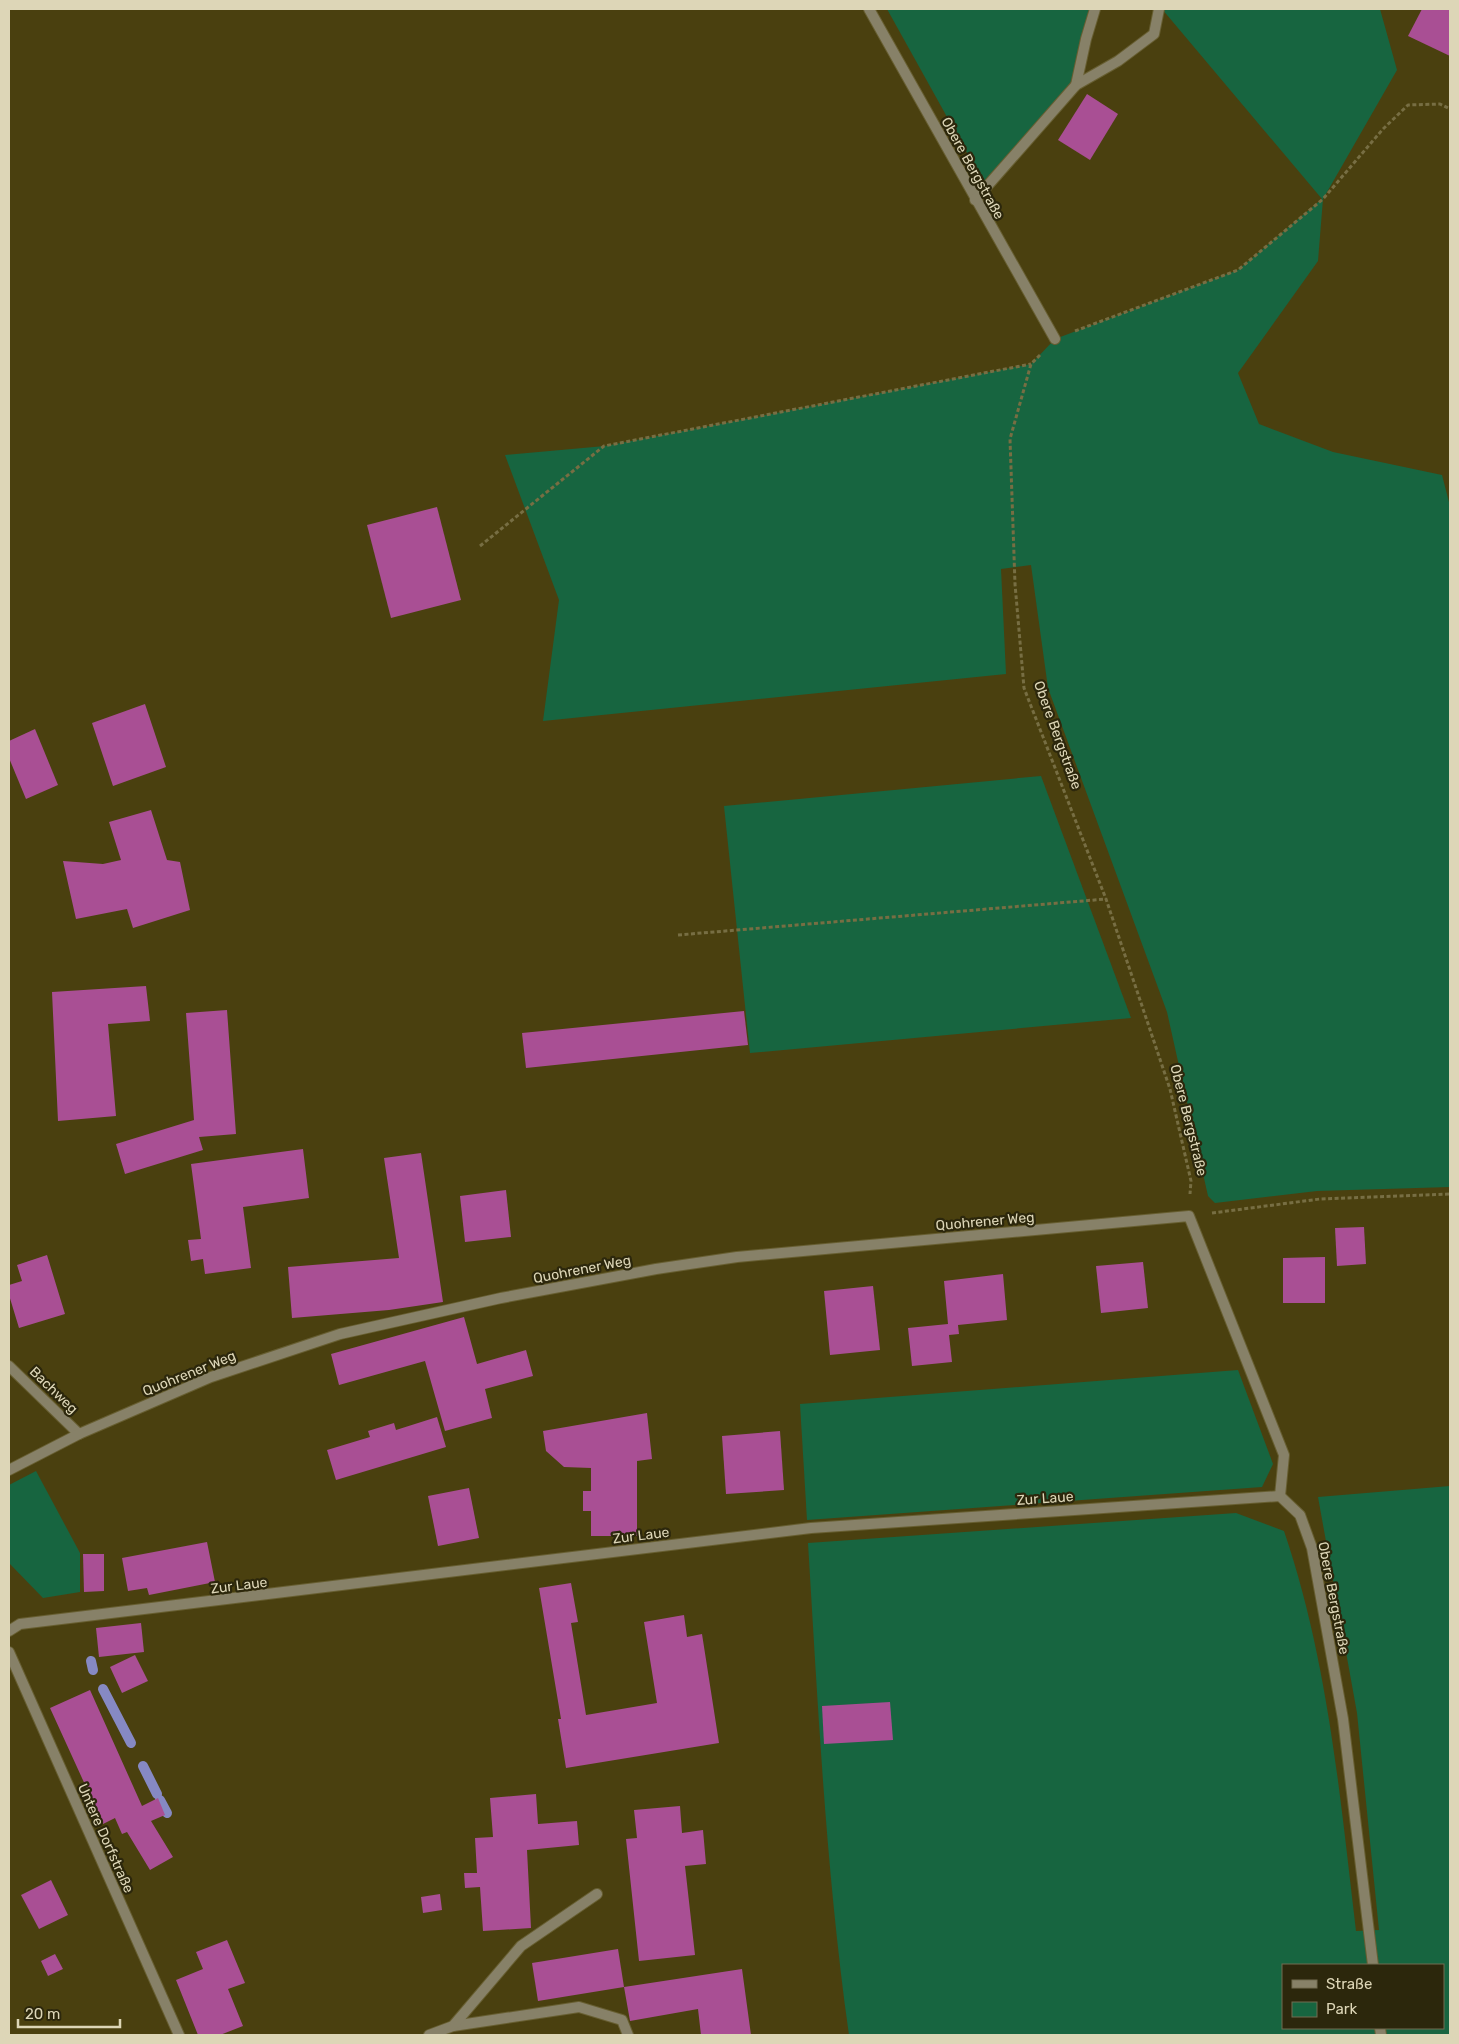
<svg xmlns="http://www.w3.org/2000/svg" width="1459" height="2044" font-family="Rubik,sans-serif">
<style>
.green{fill:#176540;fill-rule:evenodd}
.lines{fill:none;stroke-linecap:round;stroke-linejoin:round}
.stream{stroke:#8689c3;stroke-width:10}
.building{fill:#a94f94}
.service-casing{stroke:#675e31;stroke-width:12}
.minor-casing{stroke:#675e31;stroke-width:12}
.path{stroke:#776e43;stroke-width:3;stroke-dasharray:4 2.5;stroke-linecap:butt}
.service{stroke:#878168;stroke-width:10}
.minor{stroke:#878168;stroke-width:10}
.labels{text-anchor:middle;stroke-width:4.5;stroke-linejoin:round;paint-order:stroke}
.street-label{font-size:14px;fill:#ddd6b7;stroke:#2c270c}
</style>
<rect width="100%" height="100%" fill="#4a400f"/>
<g class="green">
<path d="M887,9H1095L1076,85L986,187Z"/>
<path d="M1162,9H1380L1397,70L1323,199L1318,261L1238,373L1259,424L1333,452L1442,475L1450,506V1187L1317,1191L1215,1203L1208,1196L1167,1012L1048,688L1031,565L1001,569L1006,674L543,721L559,600L505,455L605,446L1031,364L1055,339L1238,270L1322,199Z"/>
<path d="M1041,776L1131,1018L750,1053L724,806Z"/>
<path d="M1238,1370L1273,1464L1262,1487L807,1520L800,1404Z"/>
<path d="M36,1471L80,1553V1592L43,1598L9,1563V1485Z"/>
<path d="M1450,1486V2035H849C826,1872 818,1707 808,1543L1236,1513L1284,1531C1328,1660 1340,1796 1356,1931L1379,1930L1357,1713L1318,1497ZM1283,1965H1443V2028H1283Z"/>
</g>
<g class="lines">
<g class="stream">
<path d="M91,1661L93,1670"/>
<path d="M103,1689L131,1743"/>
<path d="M143,1766L157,1794"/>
<path d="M160,1800L167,1813"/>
</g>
</g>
<g class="building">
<path d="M1422,9H1450V56L1408,36Z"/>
<path d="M1087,94L1118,114L1090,160L1058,140Z"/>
<path d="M437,507L461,600L391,618L367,525Z"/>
<path d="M145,704L166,767L113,786L92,723Z"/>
<path d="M35,729L58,785L26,799L9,758V741Z"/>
<path d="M151,810L167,860L180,862L190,910L133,928L127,909L76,919L63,861L103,864L121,860L109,822Z"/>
<path d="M146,986L150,1021L108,1024L116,1116L58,1121L52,992Z"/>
<path d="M227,1010L236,1134L199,1137L203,1150L125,1174L116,1144L194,1120L186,1013Z"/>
<path d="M744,1011L748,1045L526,1068L522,1033Z"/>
<path d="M303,1149L309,1198L243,1207L251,1268L205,1274L203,1259L191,1261L188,1240L201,1239L191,1164Z"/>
<path d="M421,1153L443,1302L389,1310L292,1318L288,1267L399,1258L384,1158Z"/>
<path d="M506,1190L511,1237L465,1242L460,1196Z"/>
<path d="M1364,1227L1366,1264L1337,1266L1335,1228Z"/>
<path d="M47,1255L65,1314L19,1328L9,1295V1285L22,1281L17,1265Z"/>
<path d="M1325,1257V1303H1283V1258Z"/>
<path d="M1143,1262L1148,1308L1101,1313L1096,1266Z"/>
<path d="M1003,1274L1007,1320L958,1325L959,1334L949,1335L952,1362L912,1366L908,1328L948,1324L944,1281Z"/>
<path d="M873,1286L880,1350L830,1355L824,1291Z"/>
<path d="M464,1317L477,1364L526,1350L533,1376L485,1389L492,1418L445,1431L425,1361L339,1385L331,1354Z"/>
<path d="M647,1413L652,1459L637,1461V1536H591V1511H583V1491H591V1468L564,1467L546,1451L543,1431Z"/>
<path d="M437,1417L446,1447L336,1480L327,1450L370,1437L368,1431L394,1423L396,1430Z"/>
<path d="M780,1431L784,1490L726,1494L722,1436Z"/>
<path d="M469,1488L479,1538L438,1546L428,1496Z"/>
<path d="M207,1542L215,1582L149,1595L147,1588L128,1591L122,1558Z"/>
<path d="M83,1554H104V1591L84,1592Z"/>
<path d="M571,1583L578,1622L571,1623L586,1715L657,1703L644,1622L684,1615L687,1637L702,1634L719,1743L566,1768L558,1719H561L539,1588Z"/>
<path d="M141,1623L144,1652L99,1657L96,1628Z"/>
<path d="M135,1655L148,1681L122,1693L110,1667Z"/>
<path d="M90,1690L142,1806L158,1798L165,1815L151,1821L173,1857L150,1870L127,1832L122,1834L115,1818L103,1824L50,1708Z"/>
<path d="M890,1702L893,1740L824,1744L822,1706Z"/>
<path d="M536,1794L538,1824L577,1821L579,1845L527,1850L531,1928L483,1931L480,1887L465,1888L464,1873H477L475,1838L493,1837L490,1798Z"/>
<path d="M680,1806L682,1833L703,1830L706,1864L685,1866L695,1955L639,1961L626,1839L637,1838L634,1810Z"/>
<path d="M51,1880L68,1915L39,1929L21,1895Z"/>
<path d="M440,1894L442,1910L423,1913L421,1897Z"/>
<path d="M227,1940L245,1983L228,1989L243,2026L220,2035H198L176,1980L203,1969L196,1952Z"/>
<path d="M618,1949L624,1987L538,2001L532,1963Z"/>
<path d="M55,1954L63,1969L48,1976L41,1961Z"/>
<path d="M742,1969L751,2035H701L698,2009L630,2021L624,1987Z"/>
</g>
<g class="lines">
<g class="service-casing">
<g id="service">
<path d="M869,9L1055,339"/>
<path d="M1076,85L1086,39L1095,9"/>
<path d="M975,200L1076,85L1118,61L1154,34L1159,9"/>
<path d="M9,1366L79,1434"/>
<path d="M9,1470L79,1434L211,1377L340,1334L501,1298L656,1269L737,1257L1189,1216L1284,1455L1280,1496"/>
<path d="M453,2026L579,2007L622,2020L628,2035"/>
<path d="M429,2035L453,2026L521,1946L597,1894"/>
</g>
</g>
<g class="minor-casing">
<g id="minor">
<path d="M9,1631L20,1624L811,1528L1280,1496L1300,1515L1312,1548L1343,1719L1373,1965"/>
<path d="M9,1652L179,2035"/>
<path d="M1380,2028L1381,2035"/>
</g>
</g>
<g class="path">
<path d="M1075,331L1238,270L1323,199L1383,129L1408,105L1440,104L1450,109"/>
<path d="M1040,355L1031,364L1010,439L1015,584L1024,688L1106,899L1170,1089L1191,1181L1190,1194"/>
<path d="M480,546L604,446L1031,364"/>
<path d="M678,935L1106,899"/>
<path d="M1212,1213L1320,1199L1450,1194"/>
</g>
<use href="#service" class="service"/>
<use href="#minor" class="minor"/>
</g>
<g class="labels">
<g class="street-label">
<text transform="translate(973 168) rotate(61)" y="5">Obere Bergstraße</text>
<text transform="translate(1058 735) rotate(70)" y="5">Obere Bergstraße</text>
<text transform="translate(1189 1120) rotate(76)" y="5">Obere Bergstraße</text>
<text transform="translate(985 1221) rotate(-5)" y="5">Quohrener Weg</text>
<text transform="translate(582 1269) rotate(-11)" y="5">Quohrener Weg</text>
<text transform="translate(189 1373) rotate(-22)" y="5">Quohrener Weg</text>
<text transform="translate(54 1390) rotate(44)" y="5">Bachweg</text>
<text transform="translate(1045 1498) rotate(-4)" y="5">Zur Laue</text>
<text transform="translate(641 1535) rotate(-7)" y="5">Zur Laue</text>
<text transform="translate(239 1585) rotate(-7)" y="5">Zur Laue</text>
<text transform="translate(1334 1598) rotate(79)" y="5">Obere Bergstraße</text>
<text transform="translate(106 1838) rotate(66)" y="5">Untere Dorfstraße</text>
</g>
</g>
<rect width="1459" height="2044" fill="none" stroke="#ddd6b7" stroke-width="20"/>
<rect x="1282" y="1964" width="162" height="65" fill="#2c270c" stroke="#736d50"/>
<rect x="1292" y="1980" width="25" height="8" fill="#878168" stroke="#736d50"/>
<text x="1326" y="1989" font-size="15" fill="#ddd6b7">Straße</text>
<rect x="1292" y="2002" width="25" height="15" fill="#176540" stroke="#736d50"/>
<text x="1326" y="2014" font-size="15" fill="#ddd6b7">Park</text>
<path d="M18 2019v8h102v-8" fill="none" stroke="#ddd6b7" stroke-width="2.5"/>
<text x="25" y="2019" font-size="15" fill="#ddd6b7" stroke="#2c270c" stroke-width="4" paint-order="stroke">20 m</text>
</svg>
